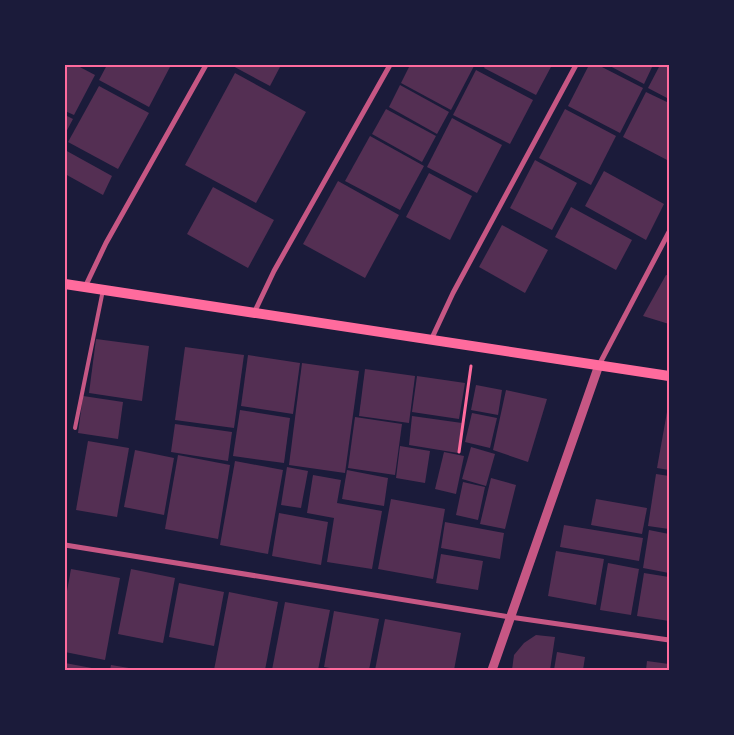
<svg xmlns="http://www.w3.org/2000/svg" width="734" height="735" font-family="'Titillium Web',sans-serif">
<style>
.building{fill:#542f53}
.lines{fill:none;stroke-linecap:round;stroke-linejoin:round}
.path{stroke:#ff6b9d;stroke-width:3}
.service{stroke:#c65784;stroke-width:4}
.minor{stroke:#c65784;stroke-width:5}
.tertiary{stroke:#c65784;stroke-width:9}
.secondary{stroke:#ff6b9d;stroke-width:10}
.neatline{fill:none;stroke:#ff6b9d;stroke-width:2}
</style>
<rect width="100%" height="100%" fill="#1b1b3a"/>
<g class="building">
<path d="M65,65H76L95,75L74,115L65,111Z"/>
<path d="M107,65H171L149,107L99,80Z"/>
<path d="M231,65H281L270,86Z"/>
<path d="M410,65H472L474,66L451,110L401,83Z"/>
<path d="M486,65H552L536,95L484,68Z"/>
<path d="M589,65H598L643,88L620,133L568,106Z"/>
<path d="M608,65H653L644,84Z"/>
<path d="M660,65H669V99L648,88Z"/>
<path d="M476,70L533,100L510,144L453,115Z"/>
<path d="M235,73L306,112L256,203L185,165Z"/>
<path d="M400,85L449,112L437,134L389,107Z"/>
<path d="M99,86L149,113L118,169L68,142Z"/>
<path d="M646,92L669,103V161L623,137Z"/>
<path d="M386,109L436,136L422,162L372,134Z"/>
<path d="M565,109L616,136L591,185L539,158Z"/>
<path d="M65,115L73,119L65,134Z"/>
<path d="M452,118L502,145L477,193L427,167Z"/>
<path d="M370,136L424,166L400,210L345,181Z"/>
<path d="M65,150L112,176L103,195L65,174Z"/>
<path d="M535,160L577,183L552,230L510,208Z"/>
<path d="M604,171L664,204L646,240L585,206Z"/>
<path d="M429,173L472,196L450,240L406,217Z"/>
<path d="M338,181L399,215L365,278L303,244Z"/>
<path d="M213,187L274,220L248,268L187,234Z"/>
<path d="M571,207L632,240L616,270L555,237Z"/>
<path d="M502,225L548,250L525,293L479,267Z"/>
<path d="M666,275L669,276V324L643,316Z"/>
<path d="M96,339L149,346L142,401L89,393Z"/>
<path d="M185,347L244,355L234,428L175,420Z"/>
<path d="M248,355L300,363L293,414L241,406Z"/>
<path d="M302,363L359,371L345,473L289,465Z"/>
<path d="M365,369L415,376L409,423L359,416Z"/>
<path d="M417,376L465,383L459,419L412,412Z"/>
<path d="M476,385L502,390L498,415L471,410Z"/>
<path d="M506,390L547,399L528,462L493,450Z"/>
<path d="M83,396L123,402L118,439L78,433Z"/>
<path d="M240,410L290,418L284,463L233,456Z"/>
<path d="M667,412L669,413V470L657,468Z"/>
<path d="M472,413L497,418L490,448L465,442Z"/>
<path d="M412,416L462,423L458,453L409,445Z"/>
<path d="M355,417L402,424L395,475L348,468Z"/>
<path d="M175,424L232,432L228,461L171,452Z"/>
<path d="M88,441L129,448L117,517L76,510Z"/>
<path d="M400,446L430,451L425,483L396,478Z"/>
<path d="M471,447L495,454L486,486L462,479Z"/>
<path d="M135,450L174,458L164,515L124,507Z"/>
<path d="M444,452L464,456L456,494L435,489Z"/>
<path d="M178,455L230,465L218,539L165,529Z"/>
<path d="M235,461L283,470L268,554L220,545Z"/>
<path d="M287,467L308,471L301,508L281,505Z"/>
<path d="M347,470L388,478L384,506L342,499Z"/>
<path d="M656,474L669,476V529L648,526Z"/>
<path d="M313,475L341,480L337,503L382,511L372,569L327,562L334,518L307,513Z"/>
<path d="M491,478L516,485L505,529L480,524Z"/>
<path d="M463,482L485,487L478,520L456,515Z"/>
<path d="M391,499L445,509L433,579L378,569Z"/>
<path d="M596,499L647,508L642,534L591,525Z"/>
<path d="M279,513L328,522L321,565L272,556Z"/>
<path d="M445,522L504,533L500,559L441,548Z"/>
<path d="M564,525L643,538L639,561L560,547Z"/>
<path d="M649,530L669,534V573L643,568Z"/>
<path d="M556,551L604,559L596,605L548,596Z"/>
<path d="M441,554L483,561L478,590L436,583Z"/>
<path d="M608,563L639,569L631,615L600,610Z"/>
<path d="M71,569L120,578L105,660L65,652V602Z"/>
<path d="M131,569L175,578L163,643L118,634Z"/>
<path d="M644,573L669,577V621L637,616Z"/>
<path d="M179,583L224,592L214,646L169,637Z"/>
<path d="M229,592L278,602L265,670H214Z"/>
<path d="M285,602L330,610L318,670H272Z"/>
<path d="M334,611L379,619L369,670H341L324,667Z"/>
<path d="M385,619L461,633L454,670H375Z"/>
<path d="M536,635L555,637L550,670H512L514,655L524,643Z"/>
<path d="M557,652L585,657L583,670H554Z"/>
<path d="M647,661L669,664V670H646Z"/>
<path d="M65,663L97,669V670H65Z"/>
<path d="M111,665L135,669V670H110Z"/>
</g>
<g class="lines">
<path class="path" d="M459,452L471,366"/>
<path class="service" d="M75,428L103,290"/>
<g class="minor">
<path d="M85,287L106,243L206,65"/>
<path d="M254,313L274,271L390,65"/>
<path d="M431,340L453,293L576,65"/>
<path d="M599,365L669,232"/>
<path d="M65,545L510,617L669,640"/>
</g>
<path class="tertiary" d="M492,670L599,365"/>
<path class="secondary" d="M65,284L669,376"/>
</g>
<rect width="734" height="735" fill="none" stroke="#1b1b3a" stroke-width="132"/>
<rect x="66" y="66" width="602" height="603" class="neatline"/>
</svg>
